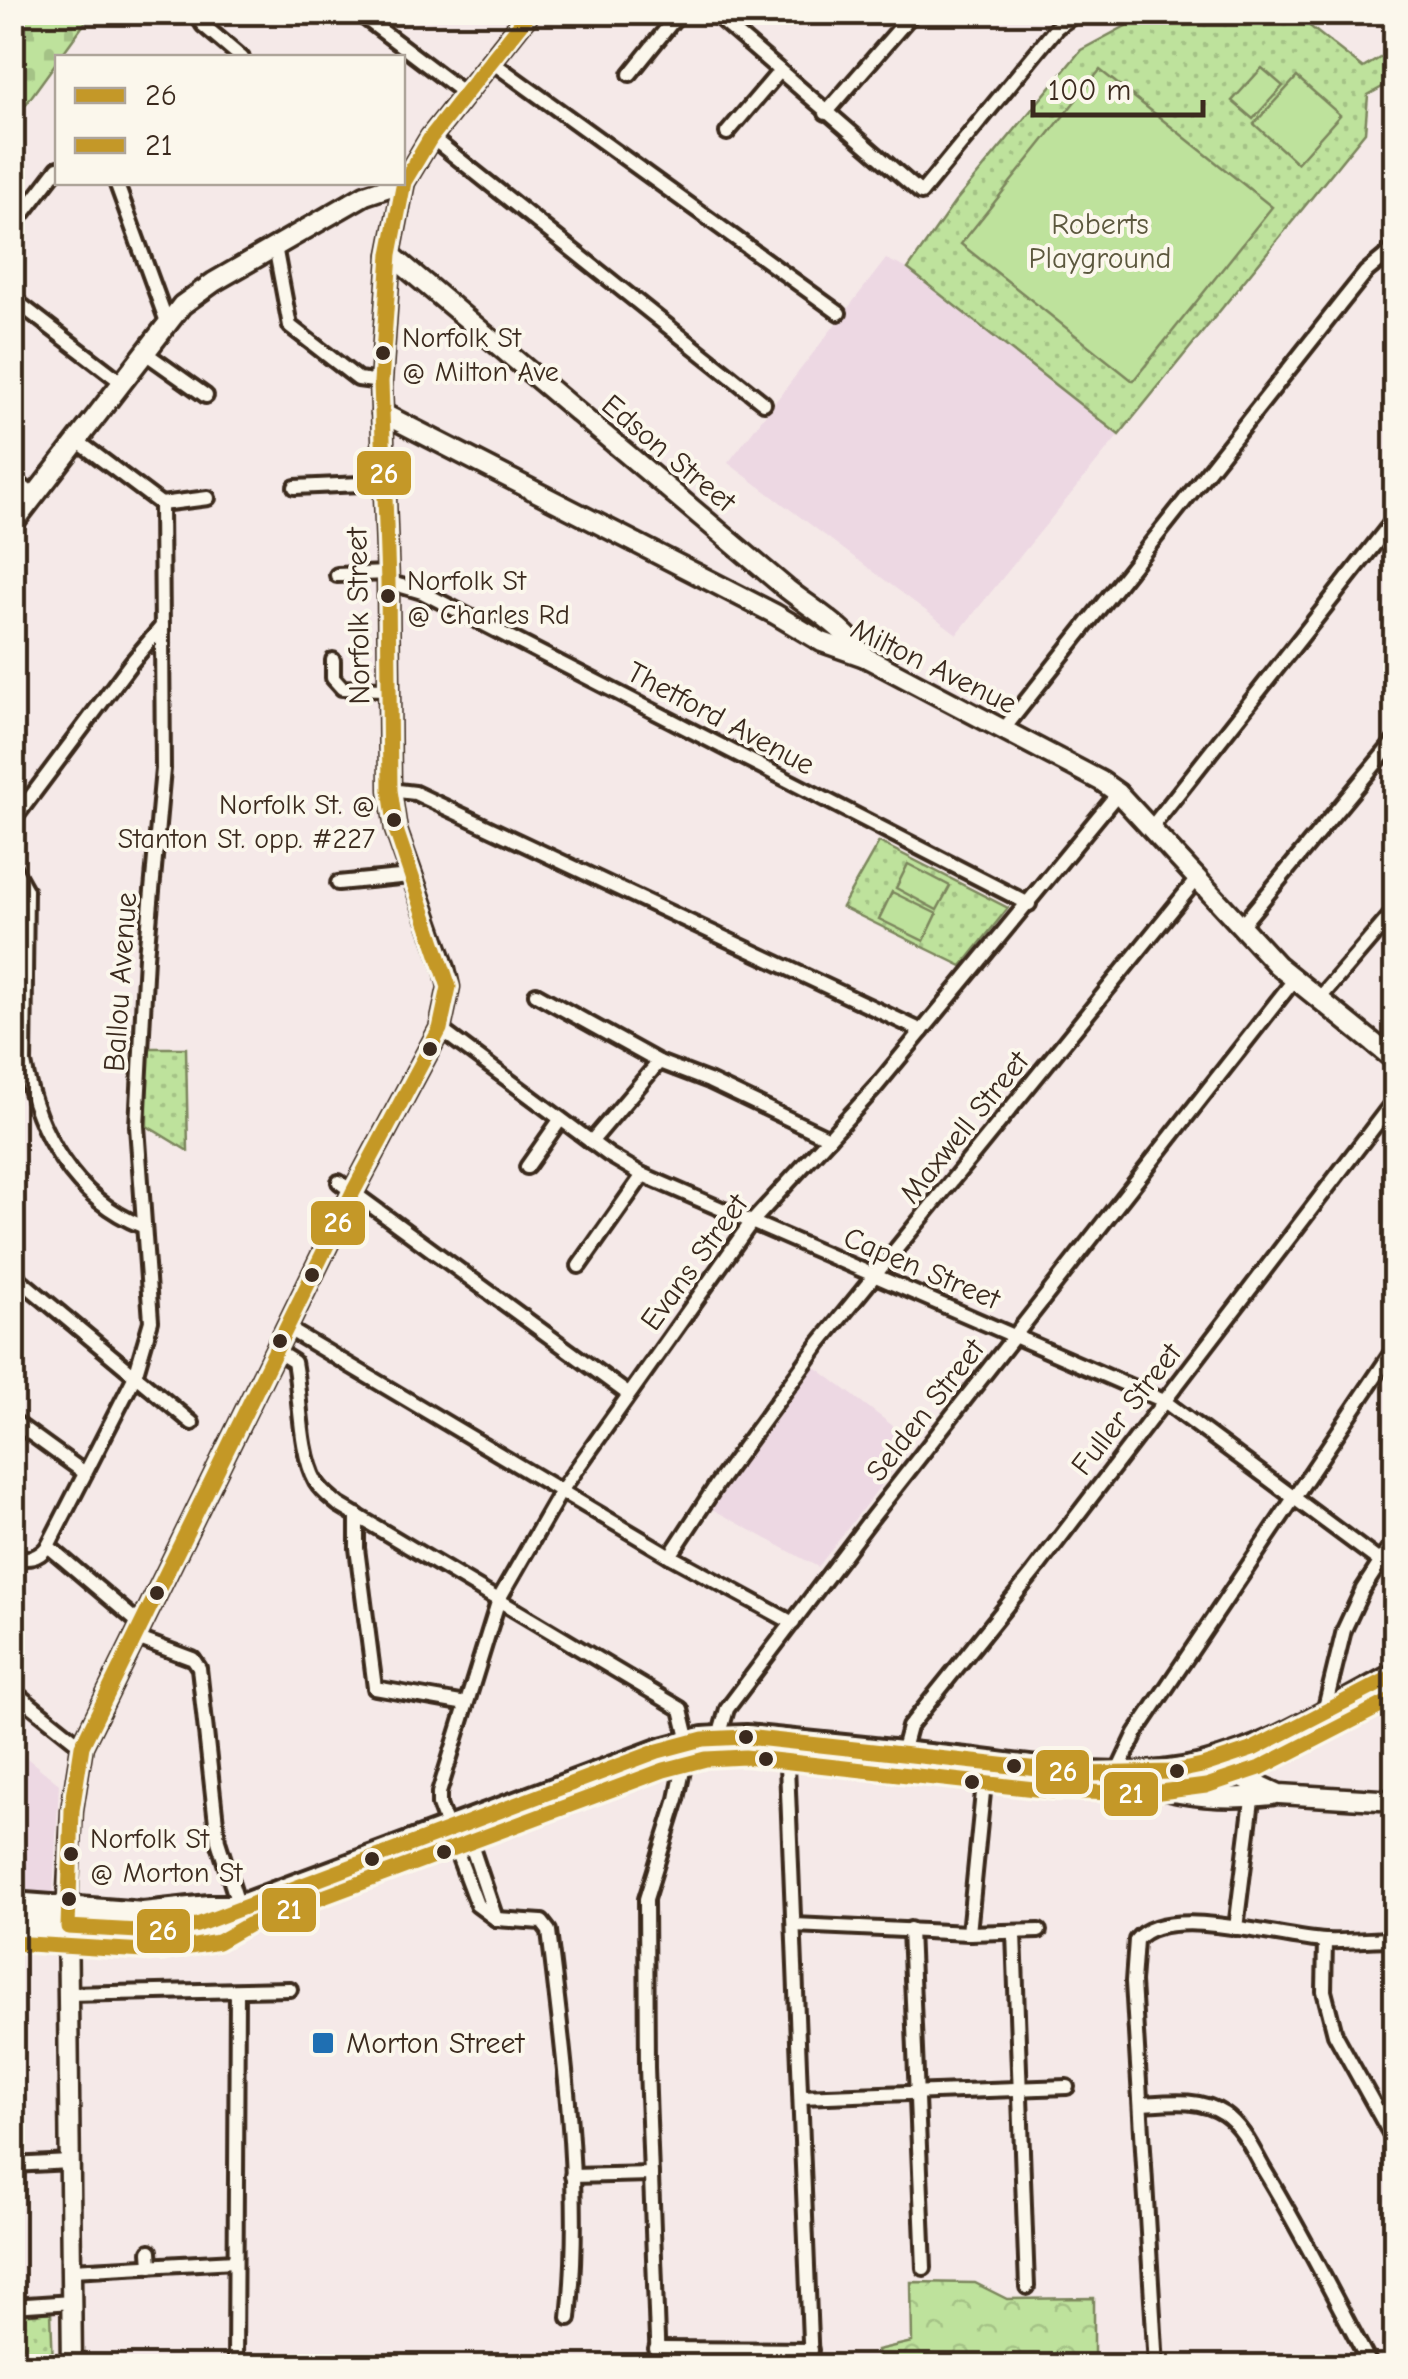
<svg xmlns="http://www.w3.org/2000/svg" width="1408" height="2379" font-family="'Comic Neue',sans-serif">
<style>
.built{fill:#edd8e3}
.green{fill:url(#green-dots);stroke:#7c865d;stroke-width:2.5}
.forest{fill:url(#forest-crowns);stroke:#7c865d;stroke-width:2.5}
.cemetery{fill:url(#cemetery-stones);stroke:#7c865d;stroke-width:2.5}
.pitch{fill:#bee29c;stroke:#7c865d;stroke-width:2.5}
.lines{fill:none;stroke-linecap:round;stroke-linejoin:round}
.street-casing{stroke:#3b2a1e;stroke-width:20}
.secondary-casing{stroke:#3b2a1e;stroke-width:25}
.highway-casing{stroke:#3b2a1e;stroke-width:30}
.street{stroke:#fbf7ec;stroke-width:12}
.secondary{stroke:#fbf7ec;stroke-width:18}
.highway{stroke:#fbf7ec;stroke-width:22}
.bus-1-casing{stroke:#fbf7ec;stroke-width:22}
.bus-2-casing{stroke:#fbf7ec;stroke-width:22}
.bus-1{stroke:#c49828;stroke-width:15}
.bus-2{stroke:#c49828;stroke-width:15}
.bus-dot{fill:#3b2a1e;stroke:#fbf7ec;stroke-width:4}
.poi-dot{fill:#1f6fb2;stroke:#fbf7ec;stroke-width:4}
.labels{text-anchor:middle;stroke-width:8;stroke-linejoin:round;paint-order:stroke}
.bus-label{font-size:28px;fill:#3b2a1e;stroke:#fbf7ec;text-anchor:start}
.park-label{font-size:30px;fill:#5c583e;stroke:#fbf7ec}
.street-label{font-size:30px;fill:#3b2a1e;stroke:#fbf7ec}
.poi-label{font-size:30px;fill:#3b2a1e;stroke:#fbf7ec;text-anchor:start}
.line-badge{stroke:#fbf7ec;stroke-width:4}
.badge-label{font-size:28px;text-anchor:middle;font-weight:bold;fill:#fff}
</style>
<defs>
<pattern id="green-dots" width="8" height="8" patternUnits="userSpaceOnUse" patternTransform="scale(2.5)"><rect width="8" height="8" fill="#bee29c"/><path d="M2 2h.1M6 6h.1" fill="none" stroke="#a4c286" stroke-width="1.8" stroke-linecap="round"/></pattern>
<pattern id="forest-crowns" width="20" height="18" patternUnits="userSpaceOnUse" patternTransform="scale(2.5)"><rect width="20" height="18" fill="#bee29c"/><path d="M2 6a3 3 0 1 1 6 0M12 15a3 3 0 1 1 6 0" fill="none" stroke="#a4c286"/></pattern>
<pattern id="cemetery-stones" width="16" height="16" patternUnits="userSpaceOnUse" patternTransform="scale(2.5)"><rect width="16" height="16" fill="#bee29c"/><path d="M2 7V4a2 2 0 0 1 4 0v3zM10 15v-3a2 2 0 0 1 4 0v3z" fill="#a4c286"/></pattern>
</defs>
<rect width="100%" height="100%" fill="#f5e9e8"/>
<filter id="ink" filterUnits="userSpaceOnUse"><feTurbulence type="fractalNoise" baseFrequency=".01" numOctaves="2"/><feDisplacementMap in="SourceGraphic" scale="20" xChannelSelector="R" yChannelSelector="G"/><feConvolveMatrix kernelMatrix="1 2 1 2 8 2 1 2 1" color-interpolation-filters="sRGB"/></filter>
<g filter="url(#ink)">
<g class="built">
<path d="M886,259L908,269L1119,435L957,634L728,463Z"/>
<path d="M813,1365L914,1442L818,1567L712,1509L748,1452Z"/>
<path d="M12,1746L59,1784L53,1894L13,1890Z"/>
</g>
<g class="green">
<path d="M1150,13H1287L1302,20L1363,68L1395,49V80L1368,95L1365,132L1119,435L908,269L955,202L1081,50Z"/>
<path d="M879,842L1008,908L962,966L842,907Z"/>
<path d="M147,1048H186L188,1151L147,1126Z"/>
<path d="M51,2312L53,2366H18L21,2315Z"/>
</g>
<path class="forest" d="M911,2282L975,2283L1007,2299L1094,2298V2366H879L877,2350L912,2342Z"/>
<path class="cemetery" d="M13,12L92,13L13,122L12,13Z"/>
<g class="pitch">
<path d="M1262,68L1283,86L1253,119L1232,101Z"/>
<path d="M1100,70L1272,207L1133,381L961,244Z"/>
<path d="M1297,77L1340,115L1297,163L1254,124Z"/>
<path d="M908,864L950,886L937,910L896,888Z"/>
<path d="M892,892L937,914L924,941L879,919Z"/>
</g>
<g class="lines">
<g class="street-casing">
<g id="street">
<path d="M195,12L203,25L242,58"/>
<path d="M357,12L465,94"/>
<path d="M712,12L921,193L1057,27L1073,16L1100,12"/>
<path d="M492,62L839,313"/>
<path d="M630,74L680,12"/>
<path d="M826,113L914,12"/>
<path d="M727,133L780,71"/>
<path d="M431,137L764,403"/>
<path d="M116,182L167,322"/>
<path d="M12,228L58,168"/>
<path d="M275,246L290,326L358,379L381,382"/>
<path d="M12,298L120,381"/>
<path d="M144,352L206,396"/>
<path d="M12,478L34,496"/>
<path d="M295,487L383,483"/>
<path d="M161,504L208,498"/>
<path d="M337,575L387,573"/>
<path d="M388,582L422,592L474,619L1029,904"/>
<path d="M333,660V678L342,688L387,689"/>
<path d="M1003,730L1342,302L1366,272L1396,247"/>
<path d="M390,790L415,793L922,1031"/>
<path d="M12,822L131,663L162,626"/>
<path d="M1150,829L1396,517"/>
<path d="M12,865L26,890L24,1063C37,1132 74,1199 142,1226"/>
<path d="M338,883L410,876"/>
<path d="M1241,926L1396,739"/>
<path d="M536,994L659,1062"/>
<path d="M1319,999L1396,909"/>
<path d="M440,1029L609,1155L643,1175L1164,1401L1379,1561"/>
<path d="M591,1142L659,1062L709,1081L829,1138"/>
<path d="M527,1167L560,1120"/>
<path d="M339,1182L628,1394"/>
<path d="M579,1266L643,1175"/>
<path d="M12,1273L192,1423"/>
<path d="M287,1328L670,1556L793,1623"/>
<path d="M275,1350L294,1362C301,1397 299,1452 316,1482C322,1492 331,1498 339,1505L681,1709L689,1742L677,1799L646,1899L647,2067L658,2366"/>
<path d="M12,1420L85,1473"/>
<path d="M357,1515V1548L375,1688L466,1704"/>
<path d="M48,1546L135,1376L151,1321L137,1126L146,957L163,769L161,504L76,440"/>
<path d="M12,1556C28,1560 38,1559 48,1546L140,1624"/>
<path d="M670,1556L717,1484L819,1344L1197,879"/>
<path d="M134,1637L193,1659L199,1668L218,1841L239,1907"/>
<path d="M12,1690L82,1746"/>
<path d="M1324,1712L1344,1630L1363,1589L1396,1538"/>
<path d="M719,1737L727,1709L870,1520L1294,980"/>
<path d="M786,1741L811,2366"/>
<path d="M902,1753L909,1727L1033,1573L1396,1098"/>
<path d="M1116,1775L1136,1733L1396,1346"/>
<path d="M464,1824L496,1919"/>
<path d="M794,1925L969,1933L1039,1931"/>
<path d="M1236,1928L1253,1792"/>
<path d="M910,1929L924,2268"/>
<path d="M969,1933L986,1762"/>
<path d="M1014,1933L1027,2287"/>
<path d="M1325,1941L1324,1991L1335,2034L1396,2144"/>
<path d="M68,1994L290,1989"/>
<path d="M801,2097L1067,2087"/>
<path d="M1142,2104C1170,2102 1200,2098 1224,2114C1243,2127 1253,2151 1264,2170C1303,2234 1336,2301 1371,2366"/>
<path d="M12,2165L70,2162"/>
<path d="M572,2176L651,2174"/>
<path d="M150,2251L151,2266"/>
<path d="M72,2270L235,2261"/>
<path d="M12,2306L72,2302"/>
<path d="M569,2318C583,2190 564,2058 549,1931L542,1922L496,1919L477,1905L439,1805V1793L499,1599L561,1491L750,1224L874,1089L1118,793"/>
<path d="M656,2349L811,2350"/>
<path d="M235,2366L237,1992"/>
<path d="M1156,2366L1133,1982L1136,1940C1167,1903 1280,1939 1325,1941C1348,1942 1372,1939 1396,1939"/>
<path d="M1388,2366L1396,2362"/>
</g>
</g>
<g class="secondary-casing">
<g id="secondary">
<path d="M390,254L787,589C815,611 843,626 865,657"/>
<path d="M382,413L775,614L822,642L865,657L1101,781L1118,793L1277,965L1396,1061"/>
<path d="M12,525L182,305L214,282L365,195L404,182"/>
<path d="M1211,1763L1279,1794L1396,1801"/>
<path d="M1126,1778C1173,1796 1222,1801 1272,1795"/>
<path d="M72,2366L67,1908L72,1810L82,1746L353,1192L440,1029L449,987L445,969L396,830L390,790L388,582L381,382L390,254L404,182L431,137L530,12"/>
</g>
</g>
<g class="highway-casing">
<g id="highway">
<path d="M12,1904L143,1914L209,1907H238"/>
<path d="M12,1923L160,1932L213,1923L239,1907L658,1751L703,1739L746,1737C819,1744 893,1752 966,1760C1044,1769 1124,1785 1202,1766C1271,1749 1334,1708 1396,1675"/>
</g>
</g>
<use href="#street" class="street"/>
<use href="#secondary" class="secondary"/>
<use href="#highway" class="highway"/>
<g class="bus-1-casing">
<path id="bus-1" d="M530,12L431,137L404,182L390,254L381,382L388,582L390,790L396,830L449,987L440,1029L353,1192L82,1746L72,1810L68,1927L156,1932L197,1925L658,1751L703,1739L746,1737L1084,1774L1173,1772L1202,1766L1253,1749L1396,1675"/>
</g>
<g class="bus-2-casing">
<path id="bus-2" d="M12,1943L161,1952L218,1942L248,1925L664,1770L706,1759L745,1757L1053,1791L1145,1794L1206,1786L1260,1768L1396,1698"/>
</g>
<use href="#bus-1" class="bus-1"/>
<use href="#bus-2" class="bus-2"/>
</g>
</g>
<g class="bus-dot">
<circle cx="383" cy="353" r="9"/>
<circle cx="388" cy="596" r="9"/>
<circle cx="394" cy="820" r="9"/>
<circle cx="430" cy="1049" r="9"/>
<circle cx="312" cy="1275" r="9"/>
<circle cx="280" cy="1341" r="9"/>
<circle cx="157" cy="1593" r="9"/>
<circle cx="746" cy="1737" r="9"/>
<circle cx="766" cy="1759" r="9"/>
<circle cx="1014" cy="1766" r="9"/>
<circle cx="1177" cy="1771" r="9"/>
<circle cx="972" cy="1782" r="9"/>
<circle cx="444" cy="1852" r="9"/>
<circle cx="71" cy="1854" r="9"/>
<circle cx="372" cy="1859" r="9"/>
<circle cx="69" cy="1899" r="9"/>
</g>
<rect class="poi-dot" x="311" y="2031" width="24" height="24" rx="5"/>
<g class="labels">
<g class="bus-label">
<text x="402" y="347">Norfolk St<tspan x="402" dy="34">@ Milton Ave</tspan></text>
<text x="407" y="590">Norfolk St<tspan x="407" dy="34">@ Charles Rd</tspan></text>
<text x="375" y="814" text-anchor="end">Norfolk St. @<tspan x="375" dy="34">Stanton St. opp. #227</tspan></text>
<text x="90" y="1848">Norfolk St<tspan x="90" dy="34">@ Morton St</tspan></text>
</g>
<g class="park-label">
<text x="1100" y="234">Roberts<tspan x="1100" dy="34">Playground</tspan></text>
</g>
<g class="street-label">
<text transform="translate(669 453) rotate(40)" y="10">Edson Street</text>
<text transform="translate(358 616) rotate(-91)" y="10">Norfolk Street</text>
<text transform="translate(934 666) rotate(26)" y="10">Milton Avenue</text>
<text transform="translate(721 718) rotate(28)" y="10">Thetford Avenue</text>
<text transform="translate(120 982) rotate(-86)" y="10">Ballou Avenue</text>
<text transform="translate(964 1127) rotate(-51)" y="10">Maxwell Street</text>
<text transform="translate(694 1262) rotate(-54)" y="10">Evans Street</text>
<text transform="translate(922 1268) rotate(23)" y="10">Capen Street</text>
<text transform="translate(1126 1409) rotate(-52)" y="10">Fuller Street</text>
<text transform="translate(925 1410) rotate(-52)" y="10">Selden Street</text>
</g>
<g class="poi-label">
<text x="346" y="2053">Morton Street</text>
</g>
</g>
<g class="line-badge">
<rect x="355" y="449" width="58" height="48" rx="10" fill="#c49828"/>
<rect x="309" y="1199" width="58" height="48" rx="10" fill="#c49828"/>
<rect x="1034" y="1748" width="57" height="48" rx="10" fill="#c49828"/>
<rect x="1102" y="1770" width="58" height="48" rx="10" fill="#c49828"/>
<rect x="260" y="1886" width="58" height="48" rx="10" fill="#c49828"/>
<rect x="135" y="1907" width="57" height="48" rx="10" fill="#c49828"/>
</g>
<g class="badge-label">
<text x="384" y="483">26</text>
<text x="338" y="1232">26</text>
<text x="1063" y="1781">26</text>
<text x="1131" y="1803">21</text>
<text x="289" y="1919">21</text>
<text x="163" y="1940">26</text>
</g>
<rect width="1408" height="2379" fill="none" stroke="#fbf7ec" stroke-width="50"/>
<rect x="25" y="25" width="1358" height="2329" fill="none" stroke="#3b2a1e" stroke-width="4" filter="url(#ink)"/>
<rect x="55" y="55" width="350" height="130" fill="#fbf7ec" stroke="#aea59a" stroke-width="2.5"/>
<rect x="75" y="88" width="50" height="15" fill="#c49828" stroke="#aea59a" stroke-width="2.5"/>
<text x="145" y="105" font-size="30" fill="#3b2a1e">26</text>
<rect x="75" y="138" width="50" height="15" fill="#c49828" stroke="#aea59a" stroke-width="2.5"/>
<text x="145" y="155" font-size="30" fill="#3b2a1e">21</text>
<path d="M1033 100v15h170v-15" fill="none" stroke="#3b2a1e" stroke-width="5"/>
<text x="1048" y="100" font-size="30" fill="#3b2a1e" stroke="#fbf7ec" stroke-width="8" paint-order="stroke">100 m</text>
</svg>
